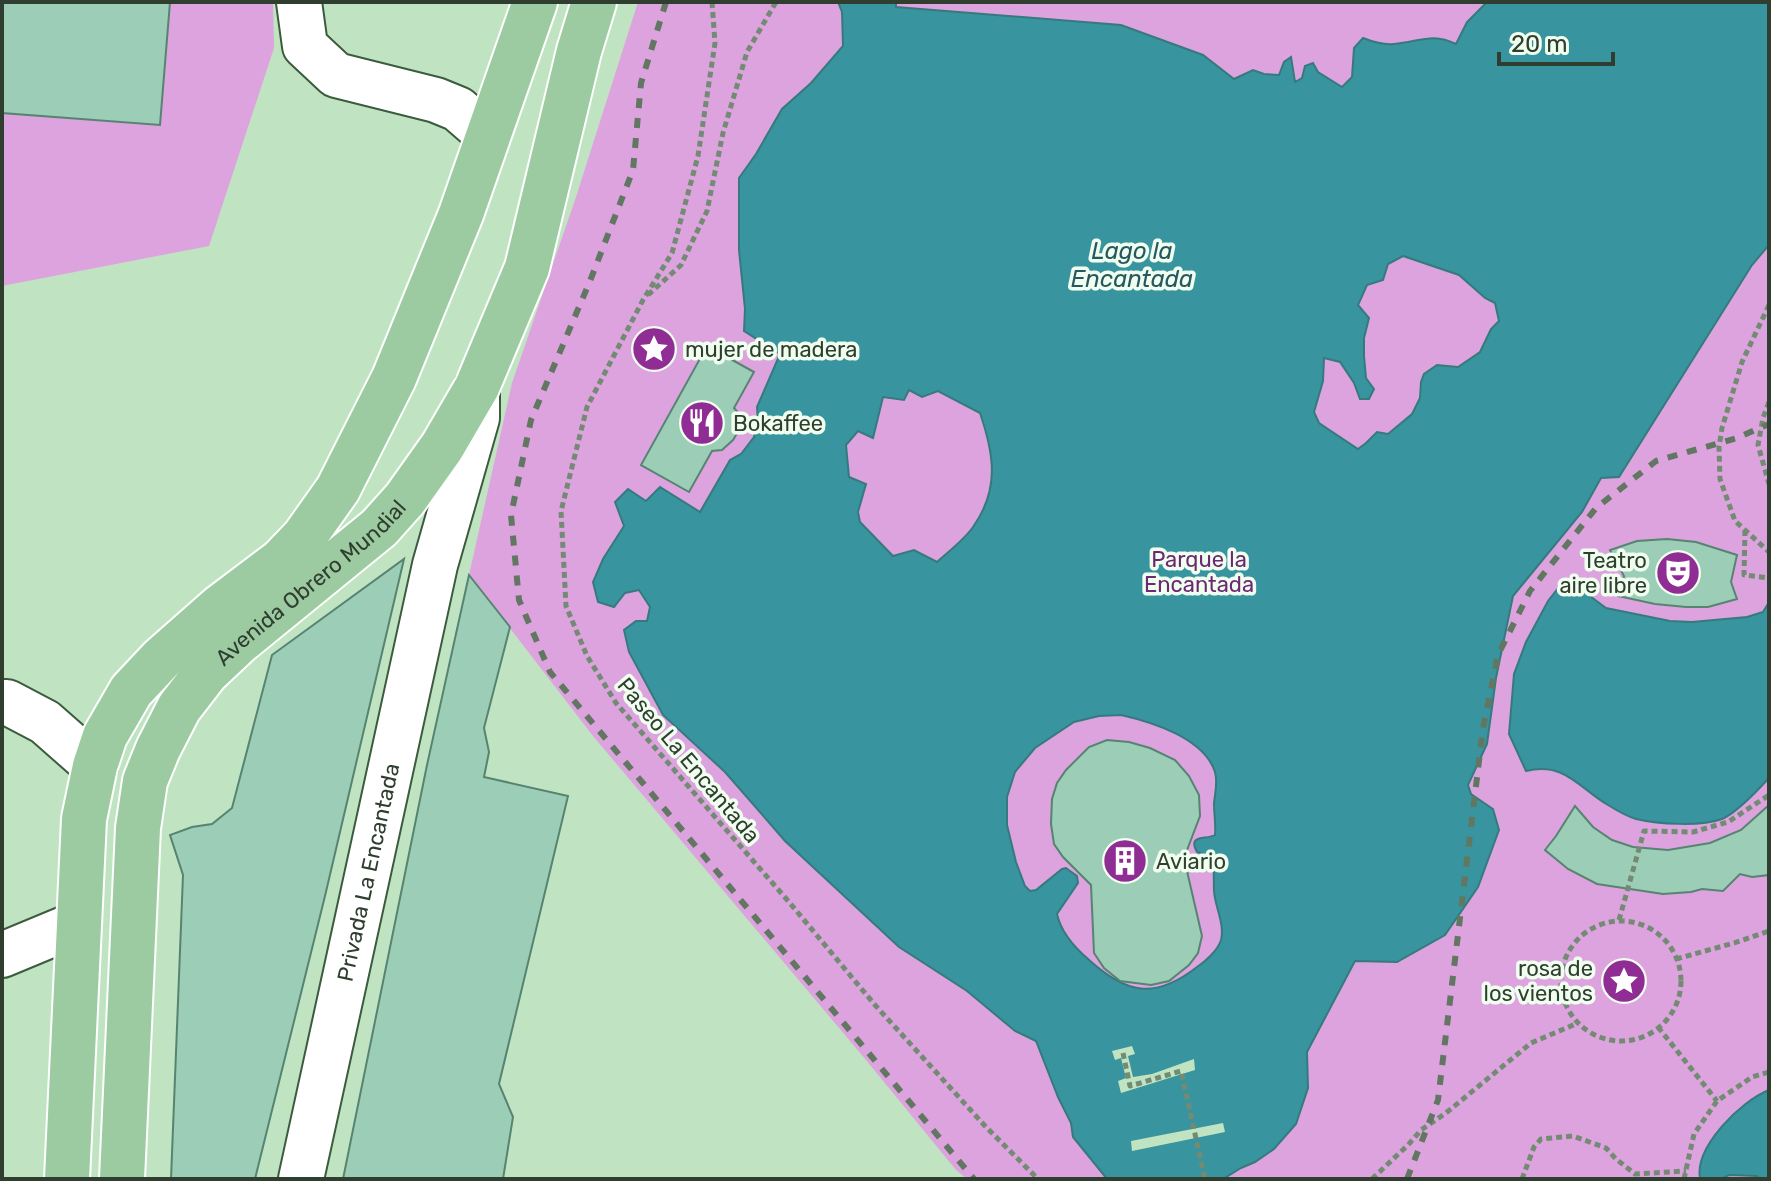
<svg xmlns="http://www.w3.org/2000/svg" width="1771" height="1181" font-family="Rubik,sans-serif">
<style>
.green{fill:#dda3df}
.water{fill:#38949e;stroke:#367a7d;stroke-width:2;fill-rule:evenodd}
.pier{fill:#c0e4c1}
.building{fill:#9ccdb7;stroke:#568471;stroke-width:2}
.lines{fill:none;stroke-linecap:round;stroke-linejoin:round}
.minor-casing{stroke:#3c5b3e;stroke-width:48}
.major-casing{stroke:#fff;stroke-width:48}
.path{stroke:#738b73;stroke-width:5;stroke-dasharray:6 4;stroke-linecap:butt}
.minor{stroke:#fff;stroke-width:44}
.major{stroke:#9dcba1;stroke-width:44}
.rail{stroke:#627762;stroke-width:6;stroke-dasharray:10 10;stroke-linecap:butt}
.labels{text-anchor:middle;stroke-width:7;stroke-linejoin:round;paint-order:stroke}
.poi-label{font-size:22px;fill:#303e30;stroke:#f0fef0;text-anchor:start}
.park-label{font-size:22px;fill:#6e2872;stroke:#f0fef0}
.street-label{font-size:22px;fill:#303e30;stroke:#f0fef0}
.water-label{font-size:24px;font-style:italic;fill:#26595f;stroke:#f0fef0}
</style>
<rect width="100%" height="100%" fill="#c0e4c1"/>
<g class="green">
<path d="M2,2H273L274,48L209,246L2,286Z"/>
<path d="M638,2H1769V1179H967L956,1170L866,1060L593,736L469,575L512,383L576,197Z"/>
</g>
<g class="water">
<path d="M838,2H896V7L1121,25L1203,55L1234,79L1253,70L1264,74L1279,75L1284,62L1291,57L1295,82L1302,78L1305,66L1313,63L1318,72L1342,87L1352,77L1354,48L1363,38C1373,42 1382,45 1394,44C1419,42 1432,32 1456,44L1467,22L1487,2H1769V245L1752,265L1619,477L1601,478L1582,512L1513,596L1496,678L1487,744L1468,785L1471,794L1493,809L1499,830L1478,887L1445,935L1397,962L1355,961L1307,1052L1308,1088L1296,1124L1274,1149L1255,1162L1241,1168L1223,1179H1107L1073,1137L1071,1123L1058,1097L1036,1041L1015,1031L967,991L899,947L785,841L725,772L663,715L629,652L624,630L636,621H647L650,607L639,590L625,593L614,607L598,602L593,582L603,559L624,526L615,502L628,489L646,501L660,487L700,512L730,460L741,454L754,437L758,422L757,407L780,354L744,331L745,309L739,250V178L756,154L782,109L811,83L843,46L842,12ZM1403,256L1459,275L1485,298L1495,303L1499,321L1491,329L1480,352L1458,367L1437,365L1424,374L1421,382L1420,398L1412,414L1388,434L1377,432L1366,443L1358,449L1319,423L1314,412L1323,381L1324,358L1340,362L1354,383L1360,399H1369L1374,389L1366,378L1364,356V338L1369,318L1358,305L1367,285L1383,280L1388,264ZM909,390L922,397L938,391L980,413C994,454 1000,489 973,527C964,540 949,551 937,562L914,550L893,556L860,522L858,512L866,484L849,477L846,445L858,431L873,438L883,397L904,400ZM1121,715C1152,722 1204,738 1215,772C1218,783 1215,793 1214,803C1214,814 1216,824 1215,835C1206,840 1187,834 1197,852C1218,857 1213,873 1214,891C1215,907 1225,924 1221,940C1218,950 1206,961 1197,967C1155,1000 1126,994 1088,959C1074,947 1061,932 1057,914L1078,883L1077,876L1066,868L1062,869L1036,890L1030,891L1025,886L1016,862L1007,825V797L1015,772L1035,748L1074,722L1099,716Z"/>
<path d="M1563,582L1582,590L1606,608L1670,621L1692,622L1747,617L1763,612L1769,602V778C1758,790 1736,813 1722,819C1700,827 1658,824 1636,819C1626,816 1616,810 1608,805C1579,788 1564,761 1526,771L1509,734L1514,674L1526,642L1548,601Z"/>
<path d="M1769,1090V1179H1760L1757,1176L1729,1175L1721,1179H1700C1694,1147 1741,1101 1769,1090Z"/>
</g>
<g class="pier">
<path d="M1132,1046L1135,1054L1128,1056L1133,1077L1152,1074L1194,1059L1195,1070L1121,1093L1118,1081L1126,1078L1121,1058L1115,1060L1112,1051Z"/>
<path d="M1223,1123L1225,1132L1132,1151L1131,1141Z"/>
</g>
<g class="building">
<path d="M2,2H170L160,125L2,113Z"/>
<path d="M707,346L754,372L734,408L741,416L739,430L733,440L722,450L712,451L689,492L641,465Z"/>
<path d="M1667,539L1696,542L1737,555L1731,582L1737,599L1708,607H1686L1655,604L1618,596L1624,576L1610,550L1637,541Z"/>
<path d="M404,559L325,896L255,1179H171L183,875L170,835L192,827L212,824L232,808L272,655Z"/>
<path d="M469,575L510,627L484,728L489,752L484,777L568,796L499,1084L513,1117L503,1179H343L427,765Z"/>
<path d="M1107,740L1129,742L1150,748L1175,760L1189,776L1199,795L1200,816L1184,858L1202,936L1198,953L1189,965L1169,981L1151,985L1120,981L1104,968L1094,953L1091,885L1063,857L1054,844L1051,824L1052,799L1057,783L1066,770L1089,747Z"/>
<path d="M1769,805V875L1752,877L1740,874L1723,891L1702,889L1691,892L1663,894L1597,884L1568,869L1545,850L1556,836L1575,806L1593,827L1612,840L1633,847L1668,850L1710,843L1741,830Z"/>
</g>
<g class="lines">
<g class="minor-casing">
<g id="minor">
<path d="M299,2L305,46L336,75L436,100L458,109L488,135"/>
<path d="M2,702H7L45,722L95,766"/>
<path d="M2,955L79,923"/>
<path id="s1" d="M301,1179L435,565L477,418V387"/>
</g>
</g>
<g class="major-casing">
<g id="major">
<path d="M67,1179L84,819L95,766L105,736L131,691L161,659L220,607L281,561L304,537L338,489L394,378L461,214L535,2"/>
<path id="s2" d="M122,1179L138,828L145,781L158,749L179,708L206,673L239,642L379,528L405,499L442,447L477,387L527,268L579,51L594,2"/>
</g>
</g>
<g class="path">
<path d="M712,2L715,43L698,156L672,253L643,300L587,407L561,511L566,606L587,656L616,703L789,902L875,1005L986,1127L1038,1179"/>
<path d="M648,295L681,265L707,211L723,133L747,52L776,2"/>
<path d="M1769,305L1742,362L1722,428L1719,447L1720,479L1735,521L1769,552"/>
<path d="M1769,402L1763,418L1758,445L1769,484"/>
<path d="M1745,530L1744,575L1769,578"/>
<path d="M1619,920L1644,831L1693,832L1728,822L1769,795"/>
<circle cx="1621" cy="981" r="60"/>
<path d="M1676,959L1734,943L1769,931"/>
<path d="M1658,1027L1717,1101"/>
<path d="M1123,1053L1130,1086L1181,1071L1205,1179"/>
<path d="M1372,1179L1408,1145L1421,1130L1446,1113L1531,1043L1578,1023"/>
<path d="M1522,1179L1534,1147L1541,1139L1573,1136L1606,1148L1616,1159L1635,1174L1686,1171"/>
<path d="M1684,1179L1694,1134L1717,1101L1752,1077L1769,1072"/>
</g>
<use href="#minor" class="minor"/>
<use href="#major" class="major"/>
<g class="rail">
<path d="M666,2L641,83L633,170L590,281L531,420L511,515L519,600L550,672L974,1179"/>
<path d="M1407,1179L1438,1100L1483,728L1498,655L1530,591L1596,508L1656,461L1737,438L1769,424"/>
</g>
</g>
<defs>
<g id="sight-disc" transform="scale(2.3)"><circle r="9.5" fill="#8f2d94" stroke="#f0fef0"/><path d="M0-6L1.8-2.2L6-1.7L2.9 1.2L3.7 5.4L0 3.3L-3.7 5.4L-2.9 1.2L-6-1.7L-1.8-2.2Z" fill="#fff"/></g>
<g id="restaurant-disc" transform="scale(2.3)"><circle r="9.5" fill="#8f2d94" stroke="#f0fef0"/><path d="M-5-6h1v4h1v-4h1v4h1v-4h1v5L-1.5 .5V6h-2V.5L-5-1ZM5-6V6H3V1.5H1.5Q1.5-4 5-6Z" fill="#fff"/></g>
<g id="theatre-disc" transform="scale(2.3)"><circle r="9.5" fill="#8f2d94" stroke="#f0fef0"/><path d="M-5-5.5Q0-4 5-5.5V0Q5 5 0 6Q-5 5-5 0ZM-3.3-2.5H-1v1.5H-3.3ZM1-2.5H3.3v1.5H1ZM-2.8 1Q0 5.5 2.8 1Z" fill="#fff"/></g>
<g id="building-disc" transform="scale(2.3)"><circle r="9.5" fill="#8f2d94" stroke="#f0fef0"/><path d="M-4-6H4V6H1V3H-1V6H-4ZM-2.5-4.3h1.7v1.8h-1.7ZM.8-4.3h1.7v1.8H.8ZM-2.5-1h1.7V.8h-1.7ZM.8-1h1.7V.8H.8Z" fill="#fff"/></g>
</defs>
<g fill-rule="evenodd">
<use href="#sight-disc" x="654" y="349"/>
<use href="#restaurant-disc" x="702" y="423"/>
<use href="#theatre-disc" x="1678" y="573"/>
<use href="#building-disc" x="1125" y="861"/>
<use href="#sight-disc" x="1624" y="981"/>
</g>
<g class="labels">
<g class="poi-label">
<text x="685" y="357">mujer de madera</text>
<text x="733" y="431">Bokaffee</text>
<text x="1647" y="568" text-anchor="end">Teatro<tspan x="1647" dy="25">aire libre</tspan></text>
<text x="1156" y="869">Aviario</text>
<text x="1593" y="976" text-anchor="end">rosa de<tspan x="1593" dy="25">los vientos</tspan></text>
</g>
<g class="park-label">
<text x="1199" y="567">Parque la<tspan x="1199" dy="25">Encantada</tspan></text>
</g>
<g class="street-label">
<text dy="8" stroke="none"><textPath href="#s2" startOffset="662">Avenida Obrero Mundial</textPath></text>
<text transform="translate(689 760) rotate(50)" y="8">Paseo La Encantada</text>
<text dy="8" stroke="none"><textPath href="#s1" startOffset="314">Privada La Encantada</textPath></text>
</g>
<g class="water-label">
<text x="1132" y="259">Lago la<tspan x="1132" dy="28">Encantada</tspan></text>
</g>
</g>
<rect width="1771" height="1181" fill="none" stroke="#303e30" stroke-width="8"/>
<path d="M1499 52v12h114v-12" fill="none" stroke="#303e30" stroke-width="4"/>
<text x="1511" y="52" font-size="24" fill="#303e30" stroke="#f0fef0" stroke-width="6" paint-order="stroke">20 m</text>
</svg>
